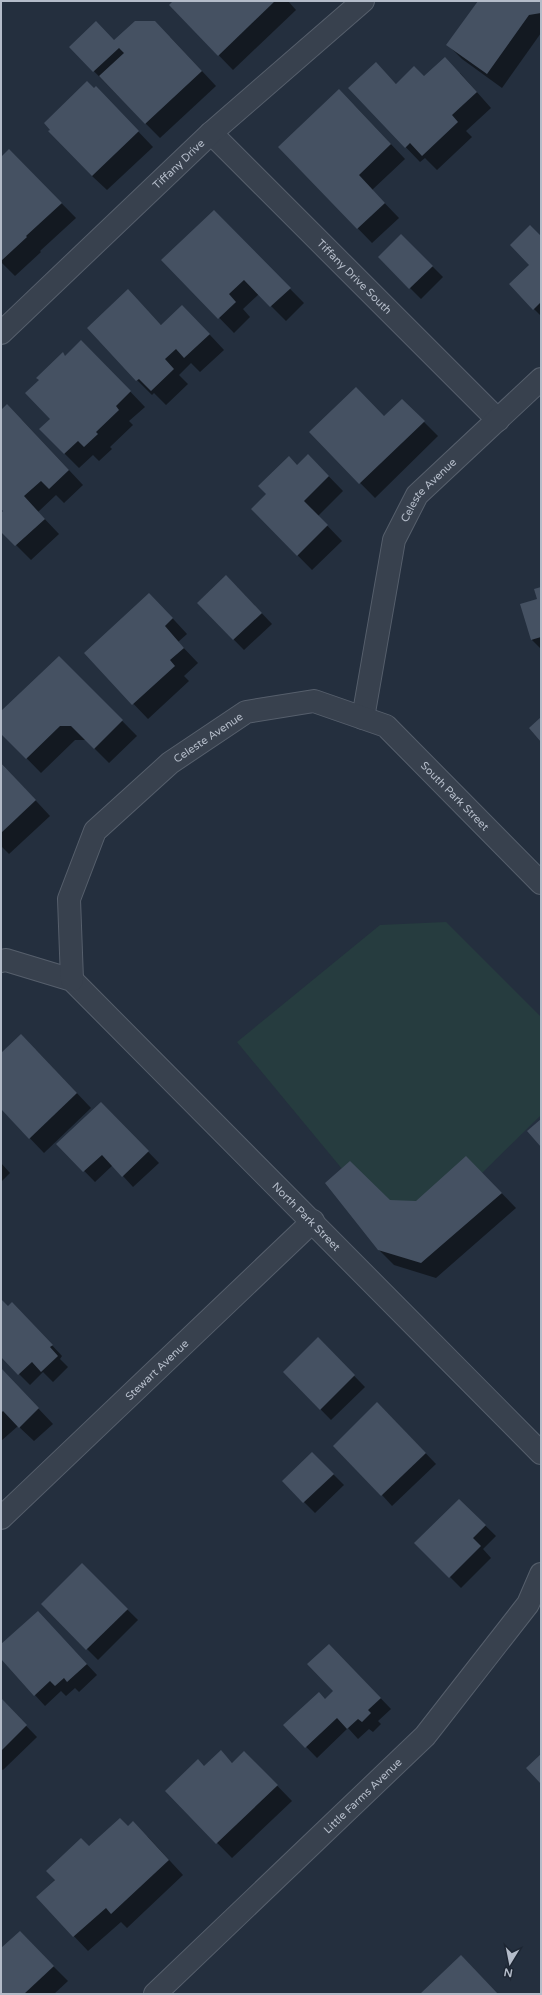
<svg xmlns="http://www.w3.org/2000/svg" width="542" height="1995" font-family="'Varela Round',sans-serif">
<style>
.green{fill:#263c3f}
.shadow{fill:#0007}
.building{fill:#455162}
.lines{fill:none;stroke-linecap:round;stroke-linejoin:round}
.street-casing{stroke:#565f6c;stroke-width:24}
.street{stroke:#38414e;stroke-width:22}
.labels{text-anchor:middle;stroke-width:4;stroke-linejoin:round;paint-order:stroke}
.street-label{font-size:11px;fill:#b4bcc9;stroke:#1d2633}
</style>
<rect width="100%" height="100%" fill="#242f3e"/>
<path class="green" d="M446,922L541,1017V1115L421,1233L391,1228L237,1042L380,925Z"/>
<g class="shadow">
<path d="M175,1H288L296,10L233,70L170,5Z"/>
<path d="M479,1H541V33L502,88L462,59L448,45Z"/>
<path d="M170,37L216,86L160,138L70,47Z"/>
<path d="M376,63L396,84L424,78L460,73L491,108L466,131L472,137L437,170L425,158L420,162L349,88Z"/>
<path d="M94,90L110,102L153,147L107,190L92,176Z"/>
<path d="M354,105L405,159L372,190L399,218L372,243L279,147Z"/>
<path d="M1,158L24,165L76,218L40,251L41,252L15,276L1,262Z"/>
<path d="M214,212L304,303L286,321L259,294L243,309L250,317L234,333L163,260Z"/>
<path d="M401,235L443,277L421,299L379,257Z"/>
<path d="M541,237V316L534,309L530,265Z"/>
<path d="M142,305L162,326L197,321L224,350L200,372L191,363L179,375L188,384L166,405L154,393L152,395L137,380Z"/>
<path d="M96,356L145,407L129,421L133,425L110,447L112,449L99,461L93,455L79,468L64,453L51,419L40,380L66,357Z"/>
<path d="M402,400L438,436L375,498L310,432L384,417Z"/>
<path d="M1,412L22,420L83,485L64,503L56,495L38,512L59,534L31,560L1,530V515L5,511L1,507Z"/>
<path d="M308,455L343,491L318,516L342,541L312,570L252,509Z"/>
<path d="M237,587L272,624L244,650L198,603Z"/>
<path d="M541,588V649L532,640Z"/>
<path d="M164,609L187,634L178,642L198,663L184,676L189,681L148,719L85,653Z"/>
<path d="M59,657L137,736L109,763L86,740H75L41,773L1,732V713Z"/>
<path d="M1,763L50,816L9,854L1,846Z"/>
<path d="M36,1050L91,1108L44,1153L1,1108V1055Z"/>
<path d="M101,1103L159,1163L133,1187L113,1165L95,1182L58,1144Z"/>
<path d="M1,1163L10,1173L1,1182Z"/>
<path d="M481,1172L516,1208L436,1278L394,1265L378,1249L389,1201L416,1202Z"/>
<path d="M1,1302L8,1308L23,1314L62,1356L60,1359L68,1367L53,1382L43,1372L30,1385L1,1356Z"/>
<path d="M318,1339L365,1387L331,1420L284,1372Z"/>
<path d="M1,1369L53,1424L34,1441L18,1426L1,1441Z"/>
<path d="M388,1414L436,1464L392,1506L382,1495Z"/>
<path d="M312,1453L344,1485L315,1513L283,1481Z"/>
<path d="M459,1500L496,1536L483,1549L491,1558L461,1588L416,1543Z"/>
<path d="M82,1565L138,1620L98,1660L42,1604Z"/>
<path d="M48,1623L97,1675L79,1692L75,1688L66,1696L61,1691L45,1706L1,1658V1646Z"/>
<path d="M340,1656L391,1709L378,1721L381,1724L373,1732L369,1729L358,1739L348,1728L317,1758L285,1725L325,1700L334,1691Z"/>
<path d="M1,1700L37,1737L3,1770L1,1769Z"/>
<path d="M221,1752L233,1764L259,1767L292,1801L232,1858L166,1791L204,1767Z"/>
<path d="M128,1828L148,1837L183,1875L127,1928L121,1922L88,1951L37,1897L89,1847Z"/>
<path d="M34,1947L68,1981L54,1994H1V1950Z"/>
</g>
<g class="building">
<path d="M173,1H275L218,56L169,5Z"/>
<path d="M478,1H541V13L529,15L487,74L446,45Z"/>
<path d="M96,21L114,40L135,21H155L202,71L145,124L99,76L124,53L119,48L93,72L69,47Z"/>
<path d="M445,57L477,92L452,115L458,122L422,156L410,143L405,148L348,88L376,62L396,84L414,66L424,76Z"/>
<path d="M87,81L94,88L96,86L139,131L92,176L48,131L50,130L44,123Z"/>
<path d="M339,89L391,144L359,175L385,203L357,229L278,147Z"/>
<path d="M9,149L62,203L26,236L27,237L1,261V157Z"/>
<path d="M214,210L291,288L270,307L244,280L229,294L236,302L218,319L161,260Z"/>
<path d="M530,225L541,236V302L533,310L509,284L529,265L510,245Z"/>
<path d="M401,234L433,266L409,289L378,257Z"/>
<path d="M128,289L161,325L182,305L210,334L184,358L176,349L165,359L174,369L151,391L139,379L136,381L87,328Z"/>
<path d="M81,340L131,391L116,406L119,410L96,432L98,434L84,447L78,441L64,454L39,429L50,419L25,393L39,380L36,378L63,352L65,356Z"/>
<path d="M356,387L384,416L402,399L425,421L359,484L309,432Z"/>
<path d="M7,404L69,470L49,489L41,481L24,496L45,519L15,546L1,532V513L3,511L1,509V410Z"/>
<path d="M308,454L329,476L304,501L328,525L297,556L251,509L266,494L258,486L289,456L297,465Z"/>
<path d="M226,575L262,613L233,640L197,603Z"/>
<path d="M541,587V637L531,640L520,604L537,599L534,589Z"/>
<path d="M149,593L173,618L165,626L184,648L170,660L175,666L132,705L84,653Z"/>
<path d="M59,656L123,720L94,749L71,726H60L26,759L1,734V711Z"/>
<path d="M541,717V742L529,728Z"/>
<path d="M1,763L36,800L1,833Z"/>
<path d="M21,1034L77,1093L29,1139L1,1109V1053Z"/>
<path d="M101,1102L149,1151L122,1177L102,1155L83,1172L56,1144Z"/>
<path d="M541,1119V1147L527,1131Z"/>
<path d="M466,1156L502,1193L421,1263L378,1250L325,1183L350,1161L390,1200L416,1201Z"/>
<path d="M1,1299L8,1306L12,1302L53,1345L50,1347L58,1356L41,1372L32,1362L18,1375L1,1357Z"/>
<path d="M318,1337L355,1375L320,1410L283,1372Z"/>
<path d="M1,1368L39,1408L19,1428L3,1411L1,1413Z"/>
<path d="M377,1402L426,1453L381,1496L333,1446Z"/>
<path d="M312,1452L334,1474L303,1503L282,1481Z"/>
<path d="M459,1499L486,1525L473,1538L481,1546L449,1578L414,1543Z"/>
<path d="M82,1563L128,1609L86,1650L41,1604Z"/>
<path d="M38,1611L87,1664L67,1682L64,1678L55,1686L50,1681L34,1696L1,1659V1644Z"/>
<path d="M329,1644L381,1698L368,1710L371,1713L362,1722L358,1719L347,1729L337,1718L305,1748L283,1725L319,1692L325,1699L333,1691L307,1664Z"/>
<path d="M1,1698L27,1725L1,1751Z"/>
<path d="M221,1750L232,1763L244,1751L278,1785L216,1844L165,1791L198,1759L204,1766Z"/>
<path d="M541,1754V1784L526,1768Z"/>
<path d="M120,1818L128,1826L133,1821L169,1860L111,1914L106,1908L73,1937L36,1897L55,1880L46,1871L81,1838L89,1846Z"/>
<path d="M20,1931L54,1966L24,1994H1V1948Z"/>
<path d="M461,1955L498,1994H420Z"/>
</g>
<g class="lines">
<g class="street-casing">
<g id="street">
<path id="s1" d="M211,133L498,420"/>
<path id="s2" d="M1,333L211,133L363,1"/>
<path id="s3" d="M363,718L394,540L417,495L541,379"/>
<path id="s4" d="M1,961L6,960L72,980L541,1453"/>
<path id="s5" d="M72,980L69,899L95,831L170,763L246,712L314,701L386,726L541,883"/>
<path id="s6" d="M1,1518L313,1221"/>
<path id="s7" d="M155,1994L425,1736L528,1604L541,1574"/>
</g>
</g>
<use href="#street" class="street"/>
</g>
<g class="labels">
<g class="street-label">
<text dy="4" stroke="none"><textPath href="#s2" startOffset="245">Tiffany Drive</textPath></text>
<text dy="4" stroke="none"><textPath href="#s1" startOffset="203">Tiffany Drive South</textPath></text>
<text dy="4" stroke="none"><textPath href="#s3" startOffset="242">Celeste Avenue</textPath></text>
<text dy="4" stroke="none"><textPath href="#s5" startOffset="301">Celeste Avenue</textPath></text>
<text dy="4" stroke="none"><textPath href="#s5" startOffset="590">South Park Street</textPath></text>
<text dy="4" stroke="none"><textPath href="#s4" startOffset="407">North Park Street</textPath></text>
<text dy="4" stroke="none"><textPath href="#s6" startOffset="215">Stewart Avenue</textPath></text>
<text dy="4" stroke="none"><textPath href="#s7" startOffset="287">Little Farms Avenue</textPath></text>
</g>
</g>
<rect width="542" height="1995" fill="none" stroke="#b4bcc9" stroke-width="4"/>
<g transform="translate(510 1963) rotate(190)" stroke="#1d2633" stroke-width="3" paint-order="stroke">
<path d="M0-3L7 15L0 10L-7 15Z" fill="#b4bcc9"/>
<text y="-6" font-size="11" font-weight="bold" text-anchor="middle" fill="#b4bcc9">N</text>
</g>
</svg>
